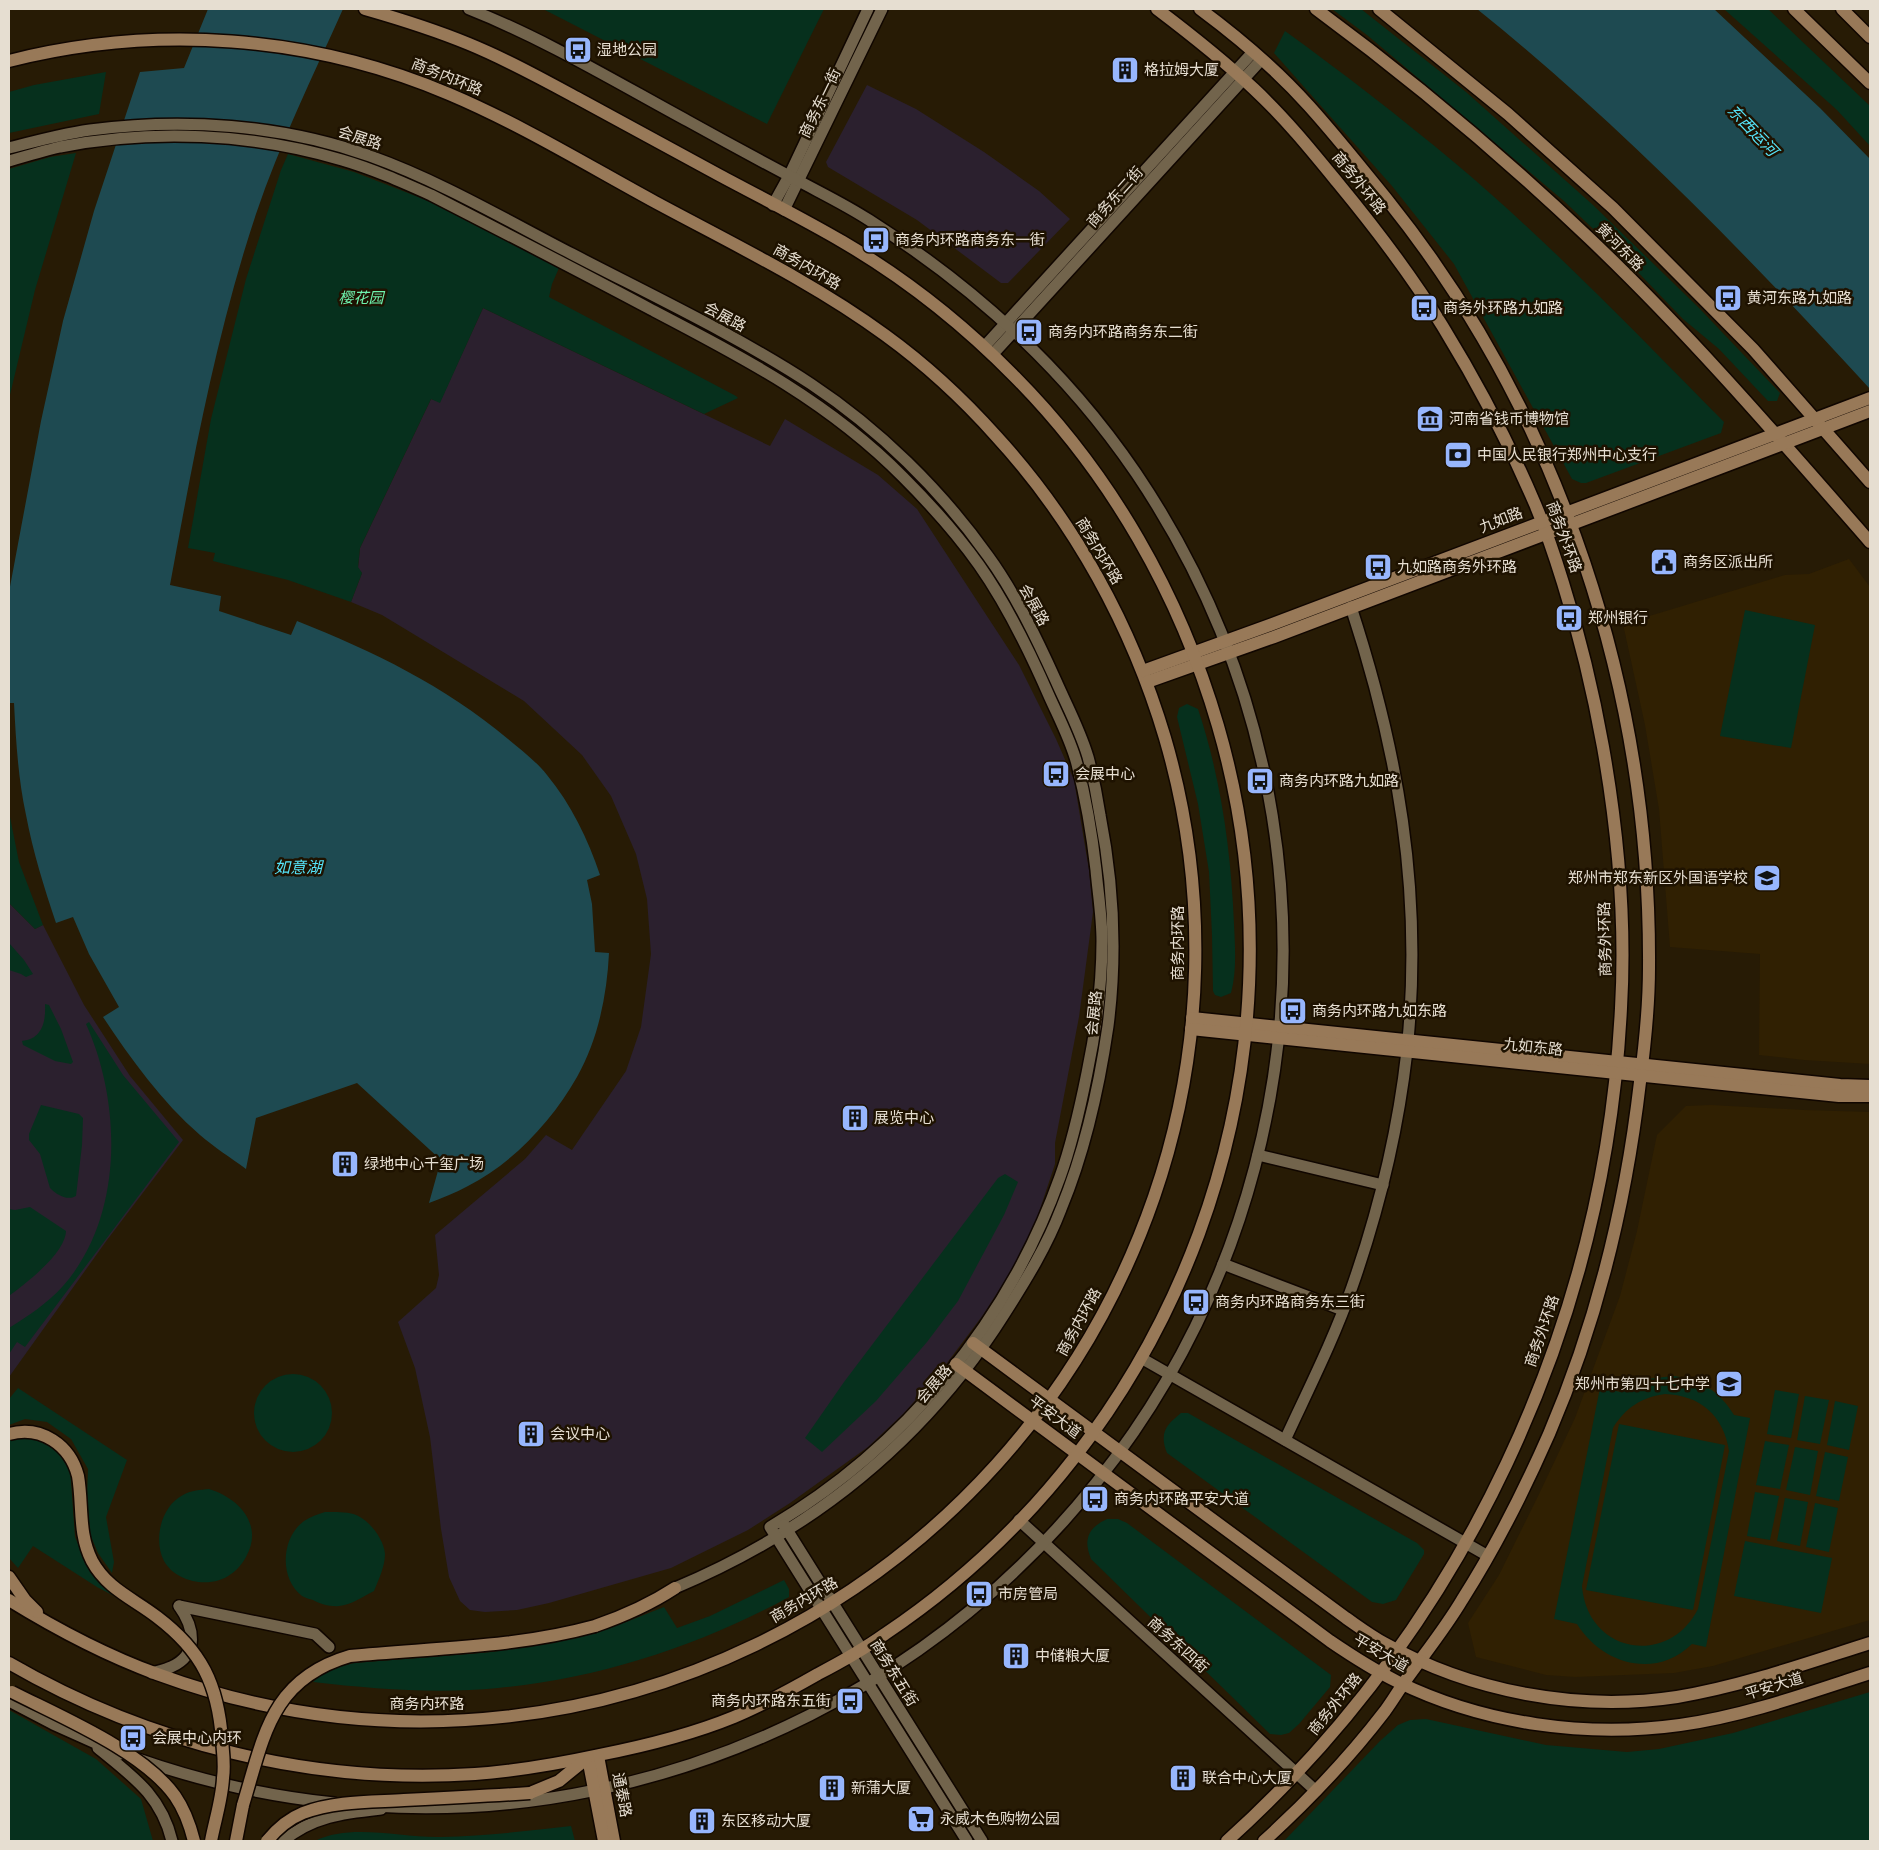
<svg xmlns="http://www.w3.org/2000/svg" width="1879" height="1850" font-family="'Crimson Pro','Noto Sans SC',serif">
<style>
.commercial{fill:#2b202e}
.built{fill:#302002}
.green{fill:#06301d;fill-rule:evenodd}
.water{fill:#1e4a51}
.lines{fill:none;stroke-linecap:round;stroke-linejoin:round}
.street-casing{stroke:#100600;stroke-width:14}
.secondary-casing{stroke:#100600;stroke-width:15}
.street{stroke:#72644c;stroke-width:11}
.secondary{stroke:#987958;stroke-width:12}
.secondary-bridge-casing{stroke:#100600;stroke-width:15;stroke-linecap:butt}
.secondary-bridge{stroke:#987958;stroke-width:12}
.labels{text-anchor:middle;stroke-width:5;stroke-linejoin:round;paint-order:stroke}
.poi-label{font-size:15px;fill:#e6ded1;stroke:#1e1200;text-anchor:start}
.street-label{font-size:15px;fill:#e6ded1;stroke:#1e1200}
.park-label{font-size:15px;font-style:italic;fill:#6ef3ae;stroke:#1e1200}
.water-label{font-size:16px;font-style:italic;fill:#55e3f8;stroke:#1e1200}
</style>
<rect width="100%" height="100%" fill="#271b05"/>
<g class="commercial">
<path d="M867,85L916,109L984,152L1039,191L1070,219L1008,283H1001L917,220L828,167L826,162Z"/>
<path d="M483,308L770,446L785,419L878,475L917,509L1019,665L1056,739L1074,780L1089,870L1093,912L1079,1017L1055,1143V1164L1035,1224L1015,1265L983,1315L938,1375L903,1414L868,1447L790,1503L748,1530L671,1568L549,1603L517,1610L485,1612L470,1610L460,1601L449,1577L441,1529L430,1437L415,1368L398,1322L436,1288L439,1275L435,1235L525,1159L546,1135L572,1150L626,1071L641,1027L651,954L647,899L636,854L611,796L582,755L524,701L382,615L351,602L362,573L358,568L360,548L431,399L440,402Z"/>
<path d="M9,903L35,929L43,925L84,1005L130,1076L183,1140L107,1240L9,1377Z"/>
</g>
<g class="built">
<path d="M1849,559L1870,587V1064L1804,1060L1759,1055L1760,954L1670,947L1659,809L1645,725L1623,624L1785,575L1809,574Z"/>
<path d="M1711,1105L1804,1110L1870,1112V1620L1713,1666L1674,1673L1575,1677L1546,1675L1476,1657L1468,1623L1499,1575L1541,1490L1575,1418L1620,1296L1637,1231L1657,1135L1686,1106Z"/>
</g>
<g class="green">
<path d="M543,9H824L767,124Z"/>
<path d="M1332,9H1361L1466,92L1593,205L1699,308L1780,393L1777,401H1768L1719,349L1683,319L1632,266L1564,201L1367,35Z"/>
<path d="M1724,9H1768L1870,106V146L1837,110Z"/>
<path d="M1285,31C1343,73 1400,117 1455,163C1550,243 1637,334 1724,422L1721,433L1586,483H1581L1572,479L1454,264L1392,186L1274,53Z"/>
<path d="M106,72L99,114L9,133V92L34,85Z"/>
<path d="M76,153L35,290L9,399V169L50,157Z"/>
<path d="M288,154L354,172L426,200L559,268L552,284L549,297L736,396L738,398L704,414L483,308L440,403L431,399L360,548L358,567L362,573L351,602L288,580L213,561L215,553L188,548L211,419L246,279L281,170Z"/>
<path d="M1745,610L1815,625L1791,748L1720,736Z"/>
<path d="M1187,704L1198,709C1221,778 1231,851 1234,924C1235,946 1237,971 1231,993L1221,997L1215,995L1213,991L1212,935L1209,872L1198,804L1177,717L1179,708Z"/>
<path d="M9,812L19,862L43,925L35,929L9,903Z"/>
<path d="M9,943L24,960L33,974L26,977L21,974L9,970Z"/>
<path d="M45,1004L49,1005L61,1029L73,1062L71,1064L55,1061L23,1045L22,1041C42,1039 46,1022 45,1004Z"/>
<path d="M89,1022L123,1075L179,1142L25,1347L17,1342L9,1354V1328C28,1316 48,1303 63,1286C124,1217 122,1104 86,1024Z"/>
<path d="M41,1105L79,1114L83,1118L82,1145L76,1196C67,1201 57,1195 50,1188L40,1154L29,1140V1134Z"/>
<path d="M1005,1174L1018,1182L1004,1215L958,1301L927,1342L876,1401L822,1452L805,1438L844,1382L998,1178Z"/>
<path d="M30,1207L66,1231C65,1254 26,1283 9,1296V1209L15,1210Z"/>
<circle cx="293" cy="1413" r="39"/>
<path d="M1674,1376C1701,1379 1720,1392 1734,1415L1750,1418L1706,1647L1692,1644C1655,1680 1602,1664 1577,1624L1554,1619L1600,1388L1621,1392L1646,1379ZM1665,1394C1700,1395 1724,1416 1729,1451L1698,1609C1668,1668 1587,1653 1582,1586L1613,1428C1625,1408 1642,1397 1665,1394Z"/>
<path d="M18,1388L127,1460L106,1517L114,1562L112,1573L98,1553L90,1534L87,1496L88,1469L71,1439L47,1422L25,1419L9,1425V1399Z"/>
<path d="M1775,1390L1799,1394L1791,1438L1767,1434Z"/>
<path d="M1805,1396L1829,1400L1820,1444L1797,1440Z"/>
<path d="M1835,1401L1858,1406L1849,1450L1827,1445Z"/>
<path d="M1181,1413H1188L1417,1543L1424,1550V1554L1396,1600L1383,1604L1372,1602L1167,1453C1159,1433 1166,1425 1181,1413Z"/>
<path d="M1619,1424L1725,1445L1693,1610L1586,1590Z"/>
<path d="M25,1436L41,1439L57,1450L70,1468L75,1537L87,1565L114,1596L97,1587L33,1546L18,1568L9,1558V1441Z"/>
<path d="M1765,1441L1789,1445L1780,1489L1756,1485Z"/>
<path d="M1795,1447L1818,1451L1810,1495L1786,1490Z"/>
<path d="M1825,1452L1848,1457L1839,1501L1816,1496Z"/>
<path d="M209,1489C239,1498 264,1525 246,1557C243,1563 236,1571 231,1574C212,1589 176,1583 164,1561C153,1540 161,1506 183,1495C192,1490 200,1490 209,1489Z"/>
<path d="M1755,1492L1779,1496L1770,1540L1747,1536Z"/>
<path d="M1785,1498L1808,1502L1800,1546L1777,1541Z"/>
<path d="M1815,1503L1838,1508L1829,1552L1806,1547Z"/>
<path d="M325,1512C335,1512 351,1511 360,1517C371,1523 384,1540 385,1554C385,1566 379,1579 374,1591C364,1596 351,1605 339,1606C331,1607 320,1604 313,1600C310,1599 305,1598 302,1596C279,1578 281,1538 304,1521C310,1517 318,1514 325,1512Z"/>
<path d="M1107,1519H1118L1127,1523L1331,1675L1330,1687L1299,1724L1289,1733L1281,1735L1270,1734L1091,1559C1083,1539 1088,1528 1107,1519Z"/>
<path d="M1745,1541L1832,1558L1821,1613L1734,1596Z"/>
<path d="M784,1580L789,1589V1597C701,1645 599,1679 498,1688C437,1694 374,1689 313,1682L328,1669L354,1663L492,1652L581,1636L626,1622L664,1607L677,1628L710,1616Z"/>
<path d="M1870,1692V1841H1284L1380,1741L1398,1725L1410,1720L1426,1719L1546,1745L1627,1752L1659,1749L1733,1733Z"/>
<path d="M9,1710L96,1759L141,1799L153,1841H9Z"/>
<path d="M571,1826L575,1841H315C351,1823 401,1838 441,1837C484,1836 528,1831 571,1826Z"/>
</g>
<g class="water">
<path d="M208,9H343C313,76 280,143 256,214C216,334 193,460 170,585L221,596L219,611L291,635L297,621C373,651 445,686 508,739C521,750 536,761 547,775C571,804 588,839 600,875L587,880L592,904L595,952L609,953C607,995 598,1040 577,1077C552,1121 513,1163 468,1186C455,1193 442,1198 429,1203L441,1160L357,1083L256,1118L246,1169C231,1158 214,1147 200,1135C161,1101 131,1059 103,1017L119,1007L89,954L73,917L56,923C44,887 33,852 26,815C18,778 16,741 14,703H9V592L41,421L63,321L94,211L140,72L184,68Z"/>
<path d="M1477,9H1714L1820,108L1870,159V389C1747,255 1619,123 1477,9Z"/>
</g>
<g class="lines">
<g class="street-casing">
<g id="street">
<path d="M9,148C36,141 62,134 90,130C182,118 281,124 370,156C440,181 506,220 572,254C651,295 736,335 811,384C879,429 941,490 988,556C1015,593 1037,639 1056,681C1067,706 1080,730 1088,757C1093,776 1097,795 1100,815C1114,886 1117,955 1108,1026C1099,1088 1085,1151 1061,1209C1047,1246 1026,1280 1005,1313C925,1440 813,1530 675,1588"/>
<path d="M9,161C26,156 43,151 60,147C152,129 252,133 342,160C373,169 402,182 431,195C505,233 579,271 652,310C744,358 829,402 903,477C930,504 957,534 979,565C1008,606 1030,652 1050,698C1060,720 1071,741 1077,764C1086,799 1092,834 1096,870C1098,893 1102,917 1102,941C1102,985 1096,1030 1087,1073C1080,1108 1072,1144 1060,1177C1008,1323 904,1448 770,1527L967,1841"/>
<path d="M773,205L789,176L868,9"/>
<path d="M784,210L882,9"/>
<path d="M984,347L1253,52"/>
<path d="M992,355L1261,60"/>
<path d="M1351,607C1398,751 1422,888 1408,1040"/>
<path d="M1258,1155L1383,1185"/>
<path d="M1223,1264L1343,1310"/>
<path d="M1141,1358L1488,1556"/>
<path d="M1285,1440C1308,1390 1334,1339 1352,1287C1379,1210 1398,1131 1407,1051"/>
<path d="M1019,1520L1316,1791"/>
<path d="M784,1525L982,1841"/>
<path d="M179,1606L315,1634L329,1647"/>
<path d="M152,1673C158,1671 165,1670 171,1667C200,1654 194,1627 179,1606"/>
<path d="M9,1701L53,1724L120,1754"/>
<path d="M98,1748C132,1776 161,1795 172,1841"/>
<path d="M138,1759C201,1781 267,1796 334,1803"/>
<path d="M372,1806C524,1816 675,1783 810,1715C1271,1481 1426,903 1136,473C1066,370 973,286 869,220C846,205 821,193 797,180C761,161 724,141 688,121C616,82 545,39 469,9"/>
<path d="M283,1841C313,1816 344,1813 381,1809"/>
</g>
</g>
<g class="secondary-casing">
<g id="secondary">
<path d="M1157,9C1190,34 1223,60 1254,89C1285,118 1311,150 1338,183C1376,229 1412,276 1443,327C1478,384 1509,443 1535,504C1546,530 1555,557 1563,583C1580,637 1593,691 1603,747C1618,832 1626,921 1621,1008C1605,1326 1463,1628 1227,1841"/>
<path d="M1200,9C1239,38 1277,70 1309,106C1337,137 1363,170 1389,202C1561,417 1651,693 1649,968C1649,1006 1645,1044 1640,1082C1626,1203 1597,1322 1549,1434C1524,1491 1495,1548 1462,1600C1446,1627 1426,1652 1408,1677C1400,1688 1393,1700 1385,1711C1349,1758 1308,1801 1264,1841"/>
<path d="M1316,9C1411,79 1503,156 1589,238C1689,333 1779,438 1870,542"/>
<path d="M1379,9L1508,114L1613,208L1753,349L1870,482"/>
<path d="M1794,9L1870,83"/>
<path d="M1842,9L1870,37"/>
<path d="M9,61C155,24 310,35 449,94C520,124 587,165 655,202C733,244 814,283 885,335C925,364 963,399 996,436C1075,522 1132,627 1165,738C1209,888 1205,1049 1154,1197C1013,1605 565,1824 157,1674C105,1655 56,1629 9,1600"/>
<path d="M1143,671L1270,625L1870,398"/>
<path d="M1147,682L1274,637L1870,411"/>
<path d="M1192,1018L1840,1085L1870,1086"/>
<path d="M1191,1029L1839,1096H1870"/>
<path d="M973,1343L1346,1618C1359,1627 1371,1636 1384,1643C1471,1692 1579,1712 1677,1697C1743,1686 1807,1663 1870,1643"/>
<path d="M956,1364L1330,1641C1352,1656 1374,1670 1398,1682C1484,1724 1586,1738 1680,1725C1745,1716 1808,1693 1870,1673"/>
<path d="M9,1577L25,1600L37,1612"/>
<path d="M595,1626C624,1616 649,1605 675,1588"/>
<path d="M9,1663C149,1744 313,1785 475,1774C517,1771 557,1764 599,1755C645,1746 690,1735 734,1717C763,1705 790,1690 818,1674C841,1662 864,1649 885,1634C1179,1437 1317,1066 1218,726C1180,595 1111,474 1015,377C964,325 906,279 843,242C802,218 760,197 719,175C673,150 627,125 581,100C544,80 508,60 469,44C435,30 400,19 365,9"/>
<path d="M598,1756L614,1841"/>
<path d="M588,1758L604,1841"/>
<path d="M530,1793L559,1781L586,1759"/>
<path d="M236,1841L243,1805"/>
</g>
</g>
<use href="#street" class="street"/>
<use href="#secondary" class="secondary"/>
<g class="secondary-bridge-casing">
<g id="secondary-bridge">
<path d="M9,1434C41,1425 70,1445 78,1476C83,1505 78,1534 92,1561C107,1589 134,1599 157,1617C202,1651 218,1685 222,1740C223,1752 225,1765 223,1778C222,1799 215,1820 211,1841"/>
<path d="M12,1692C61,1717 143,1751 175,1796C184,1809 190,1825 194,1841"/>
<path d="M243,1805C264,1736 271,1679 350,1656C432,1648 515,1648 595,1626"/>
<path d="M267,1841C276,1830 288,1819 303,1813C335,1801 371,1802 404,1800C447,1798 488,1796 530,1793"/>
</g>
</g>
<use href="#secondary-bridge" class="secondary-bridge"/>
</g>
<defs>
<g id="bus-square" transform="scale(1.4375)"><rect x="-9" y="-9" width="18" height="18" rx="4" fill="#97b6fd" stroke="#1e1200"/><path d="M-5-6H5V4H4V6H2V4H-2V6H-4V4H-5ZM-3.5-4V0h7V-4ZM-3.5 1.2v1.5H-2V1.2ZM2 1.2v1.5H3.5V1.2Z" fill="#111"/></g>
<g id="building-square" transform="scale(1.4375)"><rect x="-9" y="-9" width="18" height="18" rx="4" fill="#97b6fd" stroke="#1e1200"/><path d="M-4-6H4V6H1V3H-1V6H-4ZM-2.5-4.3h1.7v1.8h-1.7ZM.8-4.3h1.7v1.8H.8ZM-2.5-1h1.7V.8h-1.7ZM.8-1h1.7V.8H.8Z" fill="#111"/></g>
<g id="museum-square" transform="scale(1.4375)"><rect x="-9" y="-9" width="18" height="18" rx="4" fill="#97b6fd" stroke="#1e1200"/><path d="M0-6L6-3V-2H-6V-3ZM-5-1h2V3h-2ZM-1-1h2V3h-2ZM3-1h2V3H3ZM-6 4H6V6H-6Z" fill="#111"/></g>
<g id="bank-square" transform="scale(1.4375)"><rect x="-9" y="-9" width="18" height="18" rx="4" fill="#97b6fd" stroke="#1e1200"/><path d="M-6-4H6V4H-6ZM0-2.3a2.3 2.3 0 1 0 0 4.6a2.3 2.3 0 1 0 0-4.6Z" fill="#111"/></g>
<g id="civic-square" transform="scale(1.4375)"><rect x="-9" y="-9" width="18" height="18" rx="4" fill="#97b6fd" stroke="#1e1200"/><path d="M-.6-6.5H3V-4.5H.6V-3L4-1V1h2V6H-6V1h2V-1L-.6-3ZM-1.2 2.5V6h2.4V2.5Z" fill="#111"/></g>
<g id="school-square" transform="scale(1.4375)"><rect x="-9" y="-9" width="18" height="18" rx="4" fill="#97b6fd" stroke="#1e1200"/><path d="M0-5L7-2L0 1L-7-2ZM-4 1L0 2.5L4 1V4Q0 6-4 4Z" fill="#111"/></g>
<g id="supermarket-square" transform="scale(1.4375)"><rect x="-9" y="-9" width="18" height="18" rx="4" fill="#97b6fd" stroke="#1e1200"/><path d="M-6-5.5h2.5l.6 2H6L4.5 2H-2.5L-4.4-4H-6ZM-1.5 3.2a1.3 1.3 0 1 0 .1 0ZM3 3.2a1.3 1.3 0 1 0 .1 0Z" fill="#111"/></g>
</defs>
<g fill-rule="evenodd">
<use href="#bus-square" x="578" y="50"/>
<use href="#building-square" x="1125" y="70"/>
<use href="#bus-square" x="876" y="240"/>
<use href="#bus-square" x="1728" y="298"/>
<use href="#bus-square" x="1424" y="308"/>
<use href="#bus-square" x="1029" y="332"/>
<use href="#museum-square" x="1430" y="419"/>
<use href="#bank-square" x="1458" y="455"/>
<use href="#civic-square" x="1664" y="562"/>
<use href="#bus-square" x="1378" y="567"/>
<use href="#bus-square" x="1569" y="618"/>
<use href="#bus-square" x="1056" y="774"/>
<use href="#bus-square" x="1260" y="781"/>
<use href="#school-square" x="1767" y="878"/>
<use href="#bus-square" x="1293" y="1011"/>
<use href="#building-square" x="855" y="1118"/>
<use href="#building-square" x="345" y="1164"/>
<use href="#bus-square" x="1196" y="1302"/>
<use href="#school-square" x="1729" y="1384"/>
<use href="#building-square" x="531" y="1434"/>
<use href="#bus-square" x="1095" y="1499"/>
<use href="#bus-square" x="979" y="1594"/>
<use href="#building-square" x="1016" y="1656"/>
<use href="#bus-square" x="850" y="1701"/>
<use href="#bus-square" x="133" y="1738"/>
<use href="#building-square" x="1183" y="1778"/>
<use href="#building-square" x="832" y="1788"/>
<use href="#supermarket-square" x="921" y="1819"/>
<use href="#building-square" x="702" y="1821"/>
</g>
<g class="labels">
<g class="poi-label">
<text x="597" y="55">湿地公园</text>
<text x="1144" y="75">格拉姆大厦</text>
<text x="895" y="245">商务内环路商务东一街</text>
<text x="1747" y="303">黄河东路九如路</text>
<text x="1443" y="313">商务外环路九如路</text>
<text x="1048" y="337">商务内环路商务东二街</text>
<text x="1449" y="424">河南省钱币博物馆</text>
<text x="1477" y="460">中国人民银行郑州中心支行</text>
<text x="1683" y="567">商务区派出所</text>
<text x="1397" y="572">九如路商务外环路</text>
<text x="1588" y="623">郑州银行</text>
<text x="1075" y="779">会展中心</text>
<text x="1279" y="786">商务内环路九如路</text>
<text x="1748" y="883" text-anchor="end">郑州市郑东新区外国语学校</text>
<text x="1312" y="1016">商务内环路九如东路</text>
<text x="874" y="1123">展览中心</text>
<text x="364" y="1169">绿地中心千玺广场</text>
<text x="1215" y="1307">商务内环路商务东三街</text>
<text x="1710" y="1389" text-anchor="end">郑州市第四十七中学</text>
<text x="550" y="1439">会议中心</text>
<text x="1114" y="1504">商务内环路平安大道</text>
<text x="998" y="1599">市房管局</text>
<text x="1035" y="1661">中储粮大厦</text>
<text x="831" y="1706" text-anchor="end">商务内环路东五街</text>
<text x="152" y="1743">会展中心内环</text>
<text x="1202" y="1783">联合中心大厦</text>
<text x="851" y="1793">新蒲大厦</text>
<text x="940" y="1824">永威木色购物公园</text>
<text x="721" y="1826">东区移动大厦</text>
</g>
<g class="street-label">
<text transform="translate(447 77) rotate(22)" y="5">商务内环路</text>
<text transform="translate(820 103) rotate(-64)" y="5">商务东一街</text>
<text transform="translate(360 138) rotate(18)" y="5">会展路</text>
<text transform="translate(1359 183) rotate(51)" y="5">商务外环路</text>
<text transform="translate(1115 197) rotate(-48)" y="5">商务东二街</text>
<text transform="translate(1620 247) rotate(45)" y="5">黄河东路</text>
<text transform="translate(807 267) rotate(30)" y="5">商务内环路</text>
<text transform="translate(725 317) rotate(28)" y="5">会展路</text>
<text transform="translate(1501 520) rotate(-21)" y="5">九如路</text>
<text transform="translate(1564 537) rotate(70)" y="5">商务外环路</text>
<text transform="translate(1099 551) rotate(59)" y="5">商务内环路</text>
<text transform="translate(1034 605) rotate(61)" y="5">会展路</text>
<text transform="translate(1605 939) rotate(-91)" y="5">商务外环路</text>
<text transform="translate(1178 943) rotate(-90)" y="5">商务内环路</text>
<text transform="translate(1094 1013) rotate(-84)" y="5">会展路</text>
<text transform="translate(1533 1047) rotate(6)" y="5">九如东路</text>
<text transform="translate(1079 1322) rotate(-61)" y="5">商务内环路</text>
<text transform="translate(1542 1331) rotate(-71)" y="5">商务外环路</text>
<text transform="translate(934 1384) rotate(-49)" y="5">会展路</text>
<text transform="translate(1055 1417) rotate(37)" y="5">平安大道</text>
<text transform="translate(804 1600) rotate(-30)" y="5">商务内环路</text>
<text transform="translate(1178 1645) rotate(42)" y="5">商务东四街</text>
<text transform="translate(1381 1653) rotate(30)" y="5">平安大道</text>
<text transform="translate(894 1673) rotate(58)" y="5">商务东五街</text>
<text transform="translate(1774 1686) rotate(-17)" y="5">平安大道</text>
<text x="427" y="1709">商务内环路</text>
<text transform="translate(1335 1704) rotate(-51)" y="5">商务外环路</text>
<text transform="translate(622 1795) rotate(79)" y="5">通泰路</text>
</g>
<g class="park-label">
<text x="361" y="303">樱花园</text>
</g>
<g class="water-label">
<text transform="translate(1753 130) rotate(46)" y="6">东西运河</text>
<text x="298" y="873">如意湖</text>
</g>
</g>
<rect width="1879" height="1850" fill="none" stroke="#e6ded1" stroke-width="20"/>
</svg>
